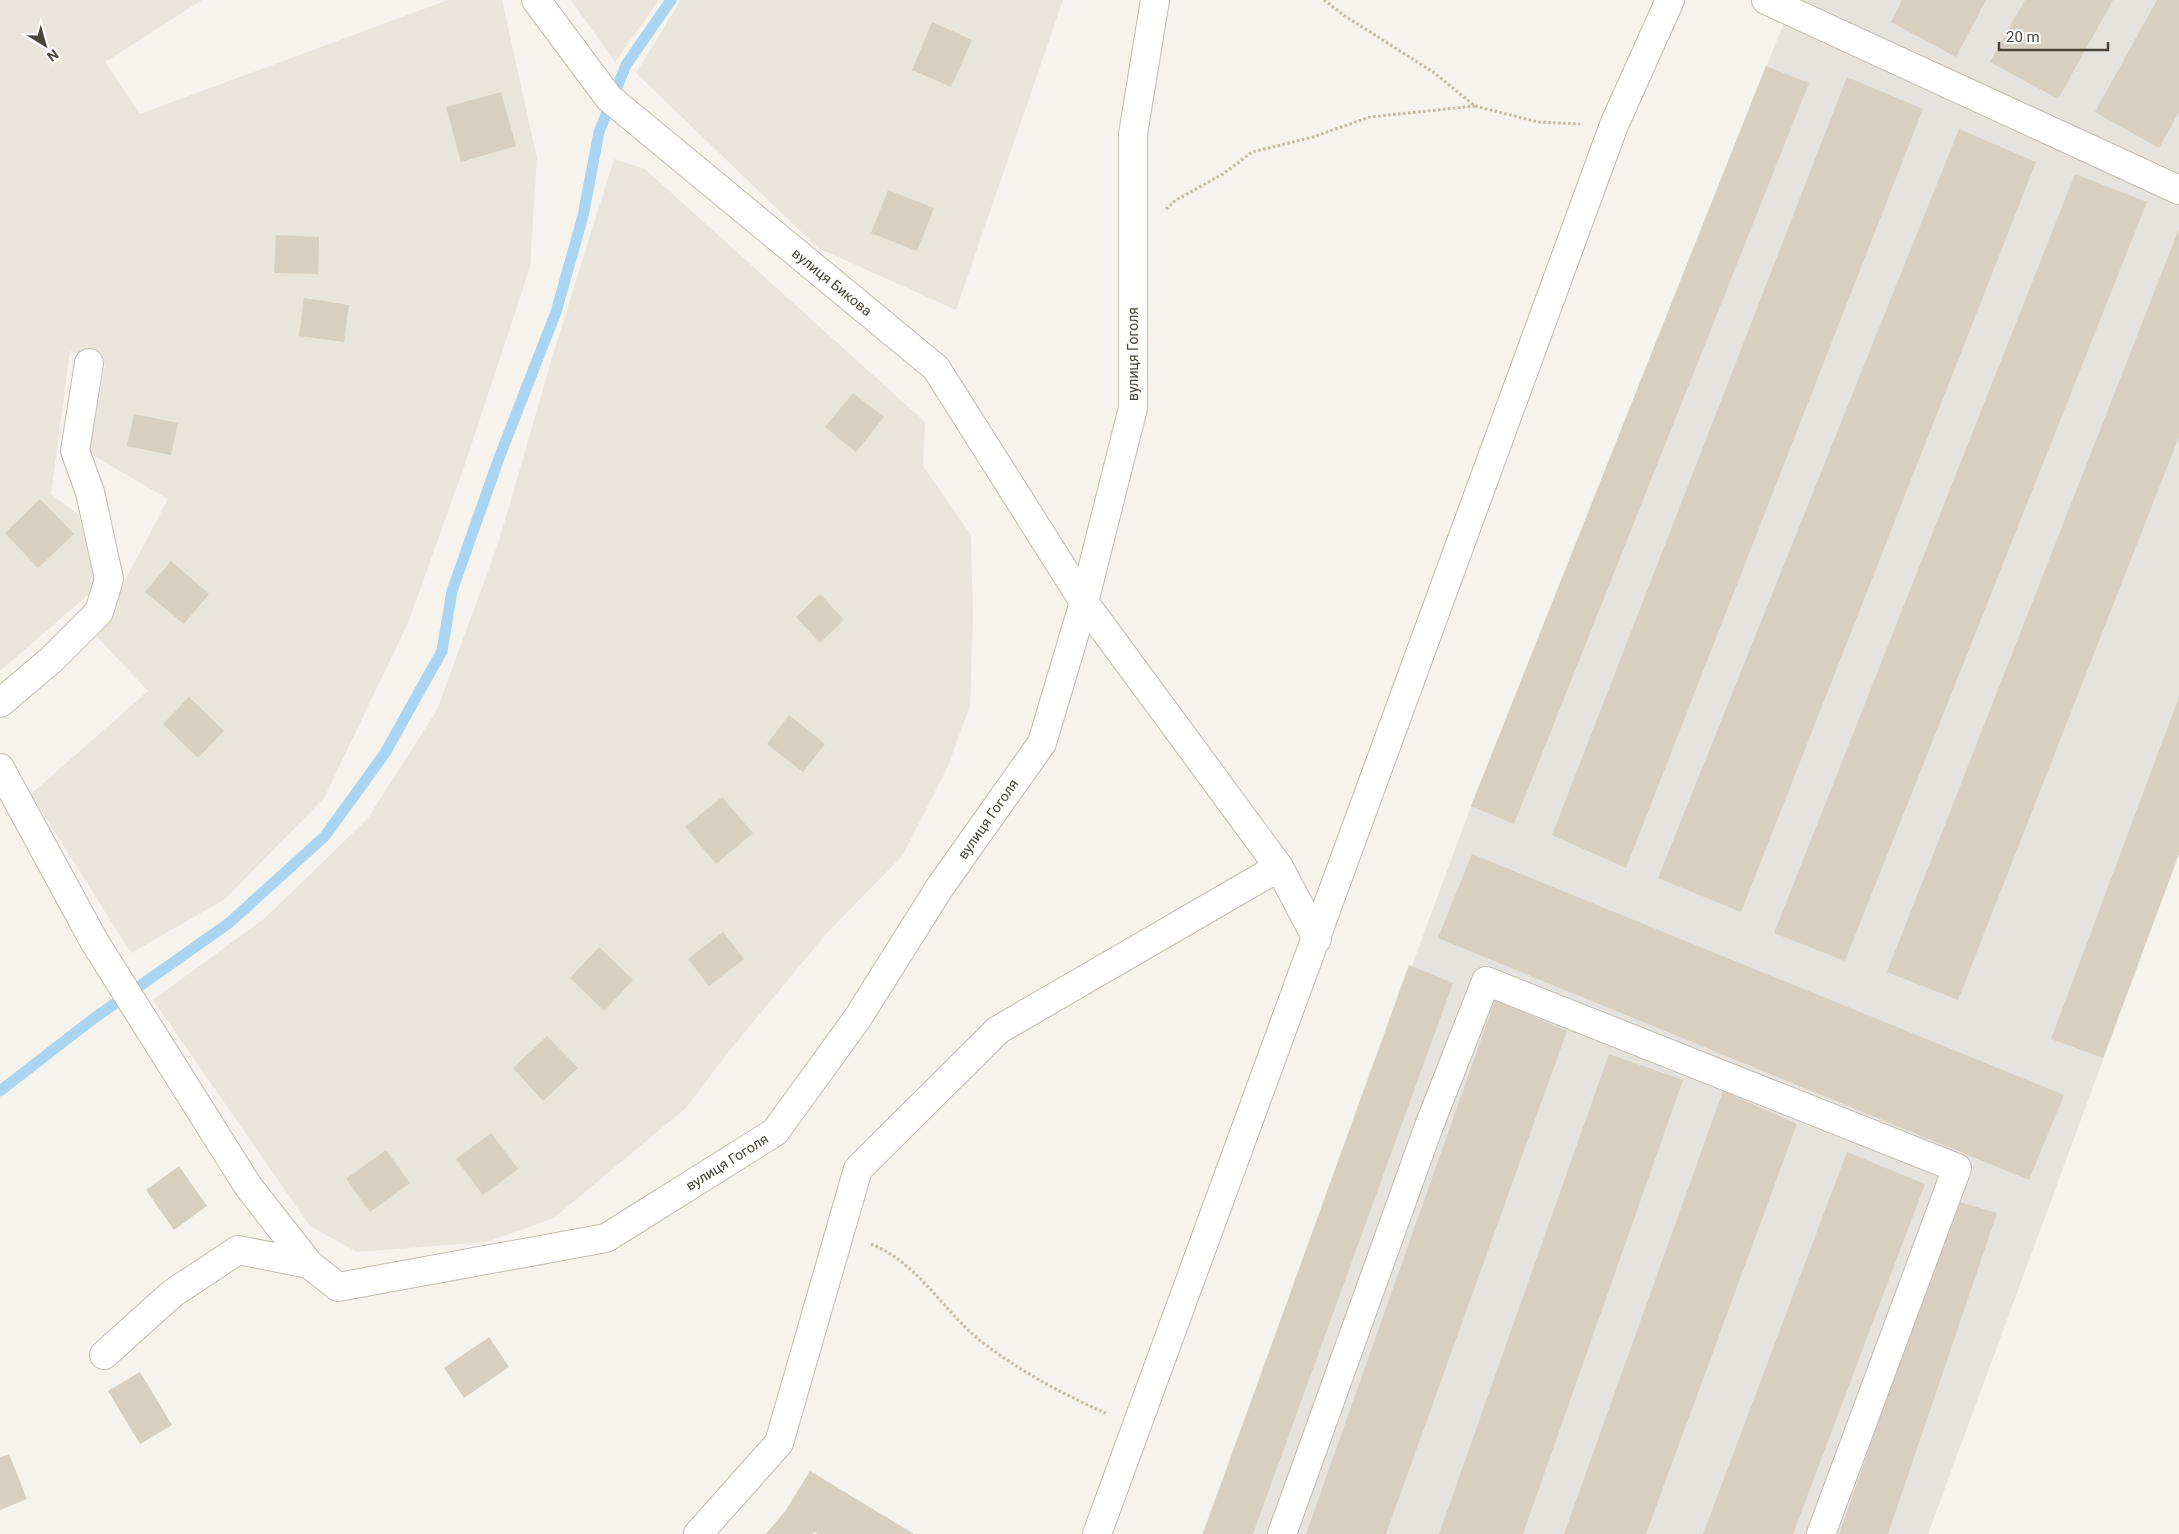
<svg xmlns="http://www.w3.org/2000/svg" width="2179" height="1534" font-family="Roboto,sans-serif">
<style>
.residential{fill:#eae5da}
.industrial{fill:#e6e2dd}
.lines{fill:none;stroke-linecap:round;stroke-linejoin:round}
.stream{stroke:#a9d4f2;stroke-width:11}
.building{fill:#d8cfc1}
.minor-casing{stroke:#c2bbae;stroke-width:30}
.path{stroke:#c4b79f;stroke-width:3;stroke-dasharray:2.5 2.5;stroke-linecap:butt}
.minor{stroke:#fff;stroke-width:28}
.labels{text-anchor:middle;stroke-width:4.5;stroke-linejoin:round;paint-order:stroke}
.street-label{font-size:14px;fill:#4b4439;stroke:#fff}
</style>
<rect width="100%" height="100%" fill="#f6f3ec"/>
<g class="residential">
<path d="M0,0H202L105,62L140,114L448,0H502L537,158L530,267L464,467L408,623L324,798L225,899L131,953L31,794L148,691L96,636L168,499L89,453L105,364L70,351L51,494L79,515L96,588L0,671Z"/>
<path d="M571,0H659L615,62Z"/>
<path d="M681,0H1063L956,310L818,248L636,73Z"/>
<path d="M614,159L645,169L925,422L923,466L971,535L973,618L970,706L948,766L903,855L825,935L726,1055L686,1108L554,1218L487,1242L357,1252L310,1226L153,1000L265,918L362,824L368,818L437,710L499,541L552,358Z"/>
</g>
<path class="industrial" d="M1793,0H2179V854L1928,1534H1202L1471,806Z"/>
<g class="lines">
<path class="stream" d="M0,1091L93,1019L229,923L325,836L385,753L442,651L452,591L499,458L556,312L583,216L599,132L626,65L671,0"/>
</g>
<g class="building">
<path d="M1902,0H1986L1956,57L1891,22Z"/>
<path d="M2025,0H2113L2058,99L1990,62Z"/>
<path d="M2157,0H2179V112L2159,148L2095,112Z"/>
<path d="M932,22L972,40L951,87L912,70Z"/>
<path d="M1766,66L1809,83L1514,824L1471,806Z"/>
<path d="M1847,77L1923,109L1626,868L1552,835Z"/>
<path d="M501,92L516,146L461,162L446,107Z"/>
<path d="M1959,129L2036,162L1741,912L1658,878Z"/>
<path d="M2075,174L2147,202L1845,961L1774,933Z"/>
<path d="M888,190L934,208L917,251L871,233Z"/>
<path d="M2179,229V437L1958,1000L1887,972Z"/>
<path d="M276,235L319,237L318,274L274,273Z"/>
<path d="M304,298L349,305L344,342L299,336Z"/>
<path d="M853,393L884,417L856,452L825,427Z"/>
<path d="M134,414L178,423L171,455L127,446Z"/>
<path d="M40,499L74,534L38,568L5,533Z"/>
<path d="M171,561L209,594L184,624L145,592Z"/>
<path d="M820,594L844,620L820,643L796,617Z"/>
<path d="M189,697L224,731L198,758L163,724Z"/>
<path d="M2179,697V854L2103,1058L2051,1039Z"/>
<path d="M789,715L825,744L803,772L767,744Z"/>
<path d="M722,797L753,833L716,864L685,827Z"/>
<path d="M1472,854L2064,1095L2029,1180L1438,938Z"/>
<path d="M723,932L744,959L709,986L688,959Z"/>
<path d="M599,947L633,980L604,1011L570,978Z"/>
<path d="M1409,965L1453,983L1253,1534H1203Z"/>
<path d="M1495,1000L1567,1031L1386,1534H1306Z"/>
<path d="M547,1036L578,1068L543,1101L513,1068Z"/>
<path d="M1609,1054L1683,1080L1523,1534H1439Z"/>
<path d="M1723,1091L1797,1124L1646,1534H1564Z"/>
<path d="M491,1133L518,1169L483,1195L456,1159Z"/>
<path d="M386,1150L410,1183L370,1212L346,1179Z"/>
<path d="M1847,1152L1925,1184L1793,1534H1703Z"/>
<path d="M179,1166L207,1206L174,1230L146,1190Z"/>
<path d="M1956,1201L1997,1213L1888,1534H1839Z"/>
<path d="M489,1337L509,1367L464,1398L444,1368Z"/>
<path d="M140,1372L172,1425L140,1444L108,1391Z"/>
<path d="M9,1454L27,1499L0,1510V1457Z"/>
<path d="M810,1471L914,1534H818L814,1532L813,1534H766L786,1510Z"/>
</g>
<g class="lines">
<g class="minor-casing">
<g id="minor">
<path d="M536,0L609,98L936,368L1084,602L1279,867L1317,939"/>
<path d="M1766,0L2179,190"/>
<path d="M0,703L51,660L99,612L109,579L90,492L75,451L89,363"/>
<path d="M0,768L94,941L248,1186L309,1264L338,1287L606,1238L775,1132L857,1019L940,887L1042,743L1084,602L1133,408V134L1155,0"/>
<path d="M104,1355L173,1293L238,1250L309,1264"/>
<path d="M698,1534L779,1443L858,1169L998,1030L1279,867"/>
<path d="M1097,1534L1614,125L1670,0"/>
<path d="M1282,1534L1429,1126L1486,981L1957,1168L1821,1534"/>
</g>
</g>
<g class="path">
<path d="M1324,0L1345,16L1433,72L1475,106L1538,122L1580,124"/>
<path d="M1166,209L1176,200L1223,174L1252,152L1313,137L1370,117L1475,106"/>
<path d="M871,1244C916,1262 940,1306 976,1337C1015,1369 1061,1393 1107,1414"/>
</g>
<use href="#minor" class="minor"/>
</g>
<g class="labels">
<g class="street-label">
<text transform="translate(832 282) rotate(39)" y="5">вулиця Бикова</text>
<text transform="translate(1133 354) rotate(-90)" y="5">вулиця Гоголя</text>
<text transform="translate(988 819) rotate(-55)" y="5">вулиця Гоголя</text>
<text transform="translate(727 1162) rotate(-32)" y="5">вулиця Гоголя</text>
</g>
</g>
<g transform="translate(45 45) rotate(143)" stroke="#ffffff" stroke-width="4" paint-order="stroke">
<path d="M0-4L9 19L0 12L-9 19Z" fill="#4b4439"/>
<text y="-8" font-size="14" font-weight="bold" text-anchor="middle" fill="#4b4439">N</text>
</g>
<path d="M1999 42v8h109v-8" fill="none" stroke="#4b4439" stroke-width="2.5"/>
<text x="2006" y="42" font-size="15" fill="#4b4439" stroke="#ffffff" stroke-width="4" paint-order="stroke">20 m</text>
</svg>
